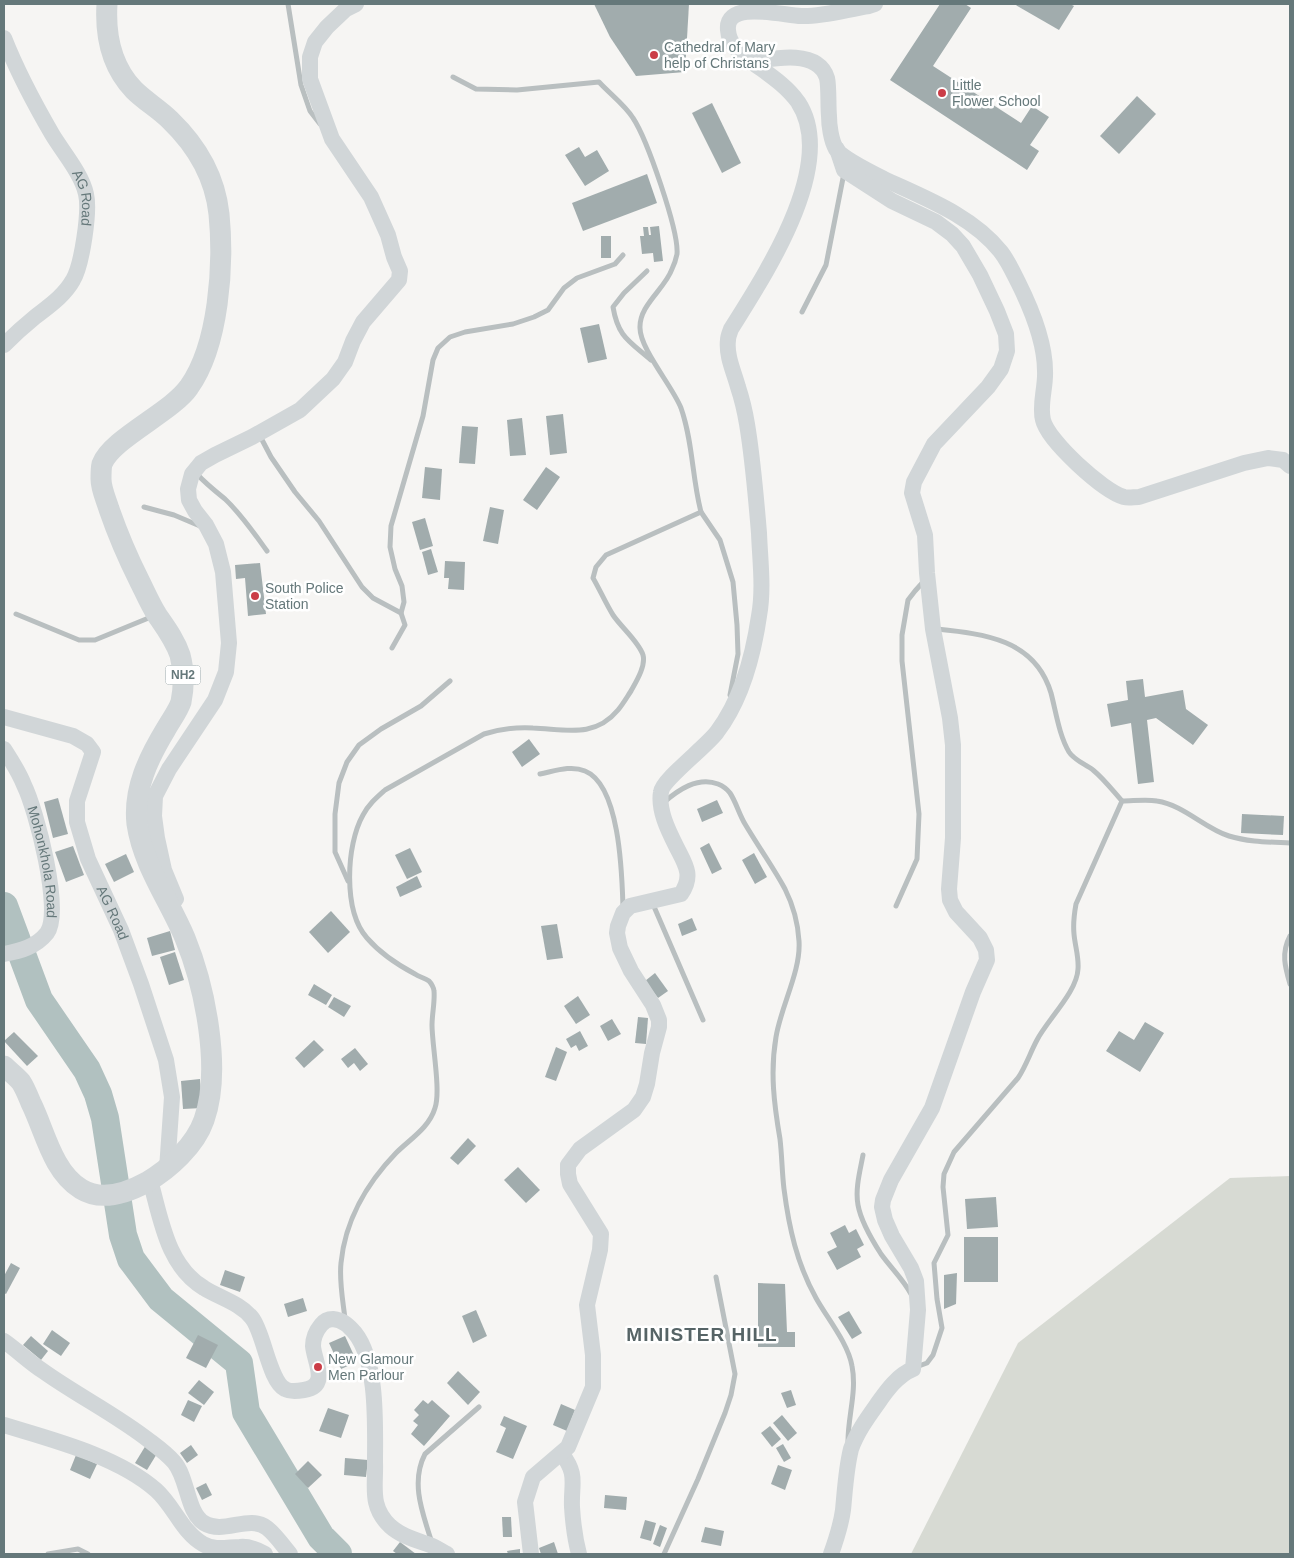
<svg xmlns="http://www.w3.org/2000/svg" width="1294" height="1558" font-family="Helvetica,sans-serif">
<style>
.green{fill:#d7dad3}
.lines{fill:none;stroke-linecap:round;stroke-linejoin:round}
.river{stroke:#b1c1c0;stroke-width:28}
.building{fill:#a1acad}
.street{stroke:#b9bfc0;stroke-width:5}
.secondary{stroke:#d1d6d8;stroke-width:16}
.highway{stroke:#d1d6d8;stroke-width:21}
.poi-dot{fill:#cb3d47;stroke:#fff;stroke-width:2}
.labels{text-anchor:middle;stroke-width:5;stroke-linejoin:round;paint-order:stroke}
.shield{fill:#fff;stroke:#93a0a2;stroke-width:1}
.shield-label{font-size:12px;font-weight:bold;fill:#65787a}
.poi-label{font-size:14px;fill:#65787a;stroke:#fff;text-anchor:start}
.street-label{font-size:14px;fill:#65787a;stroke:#fff}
.district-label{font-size:19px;font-weight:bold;letter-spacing:1px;fill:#566466;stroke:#fff}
</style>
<rect width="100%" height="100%" fill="#f6f5f3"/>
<path class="green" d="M1290,1176V1554H911L1018,1343L1230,1178Z"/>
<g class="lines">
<path class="river" d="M4,906L39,1000L87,1070L98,1094L105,1118L123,1235L131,1259L161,1299L239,1363L246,1412L321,1537L338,1554"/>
</g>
<g class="building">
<path d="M594,4H689L685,72L636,76L610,37Z"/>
<path d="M940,4H965L971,8L933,66L1021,123L1032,106L1049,117L1030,145L1039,151L1027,170L890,80Z"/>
<path d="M1014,4H1070L1074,6L1059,30Z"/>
<path d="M1137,96L1156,114L1119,154L1100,136Z"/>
<path d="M712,103L741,163L722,173L692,113Z"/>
<path d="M579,147L585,157L597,150L609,171L585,186L565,155Z"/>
<path d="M647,174L657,203L583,231L572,203Z"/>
<path d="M659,226L663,261L654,262L653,253L642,254L640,236H644L643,227H648L649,235H651L650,227Z"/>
<rect x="601" y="236" width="10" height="22"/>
<path d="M599,324L607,359L588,363L580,328Z"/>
<path d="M563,414L567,453L550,455L546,416Z"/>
<path d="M522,418L526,455L510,456L507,420Z"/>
<path d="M462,426L478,427L475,464L459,463Z"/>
<path d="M425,467L442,469L440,500L422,498Z"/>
<path d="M546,467L560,477L537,510L523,500Z"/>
<path d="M490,507L504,510L498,544L483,541Z"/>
<path d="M425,518L433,546L420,550L412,522Z"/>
<path d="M431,549L438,572L428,575L422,552Z"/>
<path d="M445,561L465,562L464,590L448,589L449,578H444Z"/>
<path d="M260,563L266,614L248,616L245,578L236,579L235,565Z"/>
<path d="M1143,679L1145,697L1183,690L1186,709L1208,725L1193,745L1156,718L1147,720L1154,782L1138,784L1131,723L1111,727L1107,704L1128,700L1126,681Z"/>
<path d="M529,739L540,754L522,767L512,752Z"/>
<path d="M58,798L68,834L53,838L44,802Z"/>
<path d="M717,800L723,813L702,822L697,809Z"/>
<path d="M1242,814L1284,816L1283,835L1241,833Z"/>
<path d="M709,843L722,869L712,874L700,848Z"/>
<path d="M73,846L84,875L66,882L55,852Z"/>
<path d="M410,848L422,872L407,879L395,855Z"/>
<path d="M754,853L767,877L755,884L742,860Z"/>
<path d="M126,854L134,872L114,882L105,864Z"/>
<path d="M417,876L422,887L400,897L396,887Z"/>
<path d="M331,911L350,932L328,953L309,932Z"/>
<path d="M692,918L697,930L682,936L678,924Z"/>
<path d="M557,924L563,958L547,960L541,926Z"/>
<path d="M170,931L175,950L152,956L147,938Z"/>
<path d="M175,952L184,980L169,985L160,957Z"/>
<path d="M655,973L668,991L658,998L645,981Z"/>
<path d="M314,984L332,995L326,1005L308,995Z"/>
<path d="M578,996L590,1015L576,1024L564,1006Z"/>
<path d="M334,997L351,1006L344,1017L328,1007Z"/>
<path d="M638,1017L648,1018L646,1044L635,1043Z"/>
<path d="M612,1019L621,1034L608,1041L600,1026Z"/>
<path d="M1145,1022L1164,1033L1140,1072L1106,1051L1119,1031L1134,1040Z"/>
<path d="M580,1031L588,1046L579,1051L576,1045L571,1048L566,1039Z"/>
<path d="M14,1032L38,1056L27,1066L4,1041Z"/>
<path d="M314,1040L324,1050L304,1068L295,1058Z"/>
<path d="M556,1047L567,1052L556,1081L545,1077Z"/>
<path d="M355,1048L368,1064L360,1071L354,1063L348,1068L341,1059Z"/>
<path d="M200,1079L202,1108L183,1109L181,1081Z"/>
<path d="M468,1138L476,1146L458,1165L450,1158Z"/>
<path d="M518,1167L540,1190L526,1203L504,1180Z"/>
<path d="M996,1197L998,1227L967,1229L965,1199Z"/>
<path d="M845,1225L849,1233L856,1229L864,1245L857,1249L861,1257L837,1270L827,1252L837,1247L830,1233Z"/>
<rect x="964" y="1237" width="34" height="45"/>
<path d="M11,1263L20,1268L6,1294L4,1293V1276Z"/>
<path d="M225,1270L245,1277L240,1292L220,1285Z"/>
<path d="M957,1273L956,1304L944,1309V1275Z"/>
<path d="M758,1283L785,1284L787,1332H795V1347H758Z"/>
<path d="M303,1298L307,1311L288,1317L284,1304Z"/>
<path d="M476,1310L487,1336L473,1343L462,1316Z"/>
<path d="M849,1311L862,1333L852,1339L838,1317Z"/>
<path d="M52,1330L70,1343L61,1356L43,1344Z"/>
<path d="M198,1335L218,1345L206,1368L186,1358Z"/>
<path d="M31,1336L48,1351L41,1360L23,1345Z"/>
<path d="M345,1336L357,1362L341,1369L329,1343Z"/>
<path d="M458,1371L480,1392L468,1405L447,1383Z"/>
<path d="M199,1380L214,1392L204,1405L188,1393Z"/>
<path d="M791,1390L796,1405L787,1408L781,1393Z"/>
<path d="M188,1400L202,1406L194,1422L181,1415Z"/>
<path d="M423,1400L428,1404L432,1400L450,1416L424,1446L411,1434L418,1425L413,1421L419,1415L414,1410Z"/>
<path d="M561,1404L575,1410L567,1431L553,1425Z"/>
<path d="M328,1408L349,1415L341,1438L319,1431Z"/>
<path d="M782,1415L797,1433L788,1441L773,1423Z"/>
<path d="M504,1416L527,1426L513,1459L496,1452L506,1428L500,1425Z"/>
<path d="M770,1426L781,1439L772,1447L761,1433Z"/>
<path d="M783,1444L791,1458L784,1462L776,1448Z"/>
<path d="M146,1445L158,1452L147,1470L135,1463Z"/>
<path d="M191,1445L198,1455L187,1463L180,1453Z"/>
<path d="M76,1455L97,1464L90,1479L70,1470Z"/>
<path d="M345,1458L368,1460L366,1477L344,1475Z"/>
<path d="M308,1461L322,1475L308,1488L295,1474Z"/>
<path d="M778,1465L792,1470L785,1490L771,1484Z"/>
<path d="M206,1483L212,1495L202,1500L196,1488Z"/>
<path d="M605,1495L627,1497L626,1510L604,1508Z"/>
<path d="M502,1517H511L512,1537H503Z"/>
<path d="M645,1520L656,1523L651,1541L640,1538Z"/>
<path d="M660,1525L667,1528L660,1547L653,1544Z"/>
<path d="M705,1527L724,1531L721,1546L701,1542Z"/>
<path d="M400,1542L416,1554H397L393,1551Z"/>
<path d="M554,1542L558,1554H541L539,1548Z"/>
<path d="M520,1549V1554H508L507,1551Z"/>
</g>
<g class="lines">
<g class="street">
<path d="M288,4L301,85L310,111L320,124"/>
<path d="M453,77L476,89L517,90L599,82C610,94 625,105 633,118C647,139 679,231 677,254C676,259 674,265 672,269C665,289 639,305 640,328C640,349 673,387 681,408C693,442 692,478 701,512"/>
<path d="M647,271L624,293L613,307C618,337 629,341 651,360"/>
<path d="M802,312L826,265L844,173"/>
<path d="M260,436L271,457L295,492L319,521L362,587L373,598L401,613L405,625L392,648"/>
<path d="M196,473C205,483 215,491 225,499C241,514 254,533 267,551"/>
<path d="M144,507L174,515L200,526"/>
<path d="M401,613L404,602L402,586L395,569L390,547L391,526L423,416L433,360L438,348L450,337L465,332L513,324L534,317L548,310L564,288L577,278L615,264L623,255"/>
<path d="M16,614L79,640H95L151,617"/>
<path d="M936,629C984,634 1035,639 1051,693C1056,712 1059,735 1069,752C1074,760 1085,764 1093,770C1104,779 1113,791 1122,801"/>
<path d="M540,774C555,771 571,765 585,771C620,785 622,875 623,907"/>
<path d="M663,803C678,790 698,776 718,784C723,786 727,789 730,793C736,802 739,814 745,824C758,846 773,867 785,889C793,905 798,924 799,941C801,971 781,1006 776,1037C770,1072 774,1104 780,1139C782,1156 782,1173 784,1189C789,1228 797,1264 816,1298C827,1318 848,1343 852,1366C857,1391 848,1416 848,1441"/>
<path d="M348,881L335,852V814L339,783L347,762L359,745L381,729L421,706L450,681"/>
<path d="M652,902L703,1020"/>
<path d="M896,906L917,859L919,814L902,661V635L908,600L915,591L924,581"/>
<path d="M1290,936C1281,953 1285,967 1290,984"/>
<path d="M863,1155C860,1171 855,1189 858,1205C861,1222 872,1240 881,1254C891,1268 903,1279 911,1294"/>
<path d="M345,1319C343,1301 339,1281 341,1263C345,1221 367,1183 396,1153C410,1139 429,1128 435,1108C441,1091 432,1045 432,1025C432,1014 435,1002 434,991C434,988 431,983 429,981C425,978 419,977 415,974C398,965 380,953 367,938C343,911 346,845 363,815C369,804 376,798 385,790L484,734C500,729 515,727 533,728C564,729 594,739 618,710C623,704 627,697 631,691C636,682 646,666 643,655C639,642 621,627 613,615C606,604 600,590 593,578L596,567L606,555L701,512L720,540L733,582L737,625L738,654L730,695"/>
<path d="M916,1367L927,1363L933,1355L942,1328L937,1299L934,1263L948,1235L943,1187L944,1174L954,1152L1018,1078C1026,1066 1030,1053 1037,1040C1048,1019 1077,992 1078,969C1079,957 1075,946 1074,934C1073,924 1074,915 1076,904L1122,801C1133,801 1146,799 1157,801C1184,805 1204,828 1229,836C1248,842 1270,842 1290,843"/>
<path d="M432,1543C423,1514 410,1483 425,1454L479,1407"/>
<path d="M48,1554L78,1549L88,1554"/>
<path d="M664,1554L698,1479L725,1413L731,1395L735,1374L716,1277"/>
</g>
<g class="secondary">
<path d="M875,4L869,6C848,9 823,17 801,16C781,15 725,0 728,30C729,45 740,53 752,62C774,58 818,49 827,78C829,86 828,106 829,116C829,125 831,140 836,149C842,158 874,174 884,179C925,198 973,216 1001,252C1008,261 1013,272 1018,282C1031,308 1045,341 1045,371C1046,387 1039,405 1043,420C1048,441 1103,491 1124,497C1128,498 1134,497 1139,497L1244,463L1268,458L1283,460L1290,466"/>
<path id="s1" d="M4,38C17,71 34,103 52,134C62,151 82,174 86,194C90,211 82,265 73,280C64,296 49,306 35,317C24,326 14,335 4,345"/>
<path id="s2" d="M4,717L73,736L87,744L93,752L77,801V822L88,859L121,930L141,984L166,1060L172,1097L167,1169"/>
<path id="s3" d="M4,749C11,760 19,772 24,785C36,809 63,912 47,933C36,947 20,951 4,954"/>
<path d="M176,899L164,870L157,838L154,816L155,796L169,769L215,700L226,672L229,643L223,572L216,544L206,525L195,511L189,500L188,489L192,474L201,463L215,455L252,437L300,410L333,379L345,362L353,341L363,322L399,280L400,271L394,257L388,235L371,197L332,139L310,79V57L315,42L327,27L346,9L356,4"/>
<path d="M150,1180C161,1219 167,1266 204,1288C220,1298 240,1303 252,1318C264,1333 269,1381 285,1389C290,1392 298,1391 304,1390C330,1386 314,1361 313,1346C313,1338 316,1331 321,1325C324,1321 327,1319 333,1319C343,1320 349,1326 355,1333C378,1362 375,1426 375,1462C376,1486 369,1506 390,1526C401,1536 416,1540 430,1545C436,1547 441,1551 447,1554"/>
<path d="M4,1341C17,1350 29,1362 43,1371C78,1396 117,1415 151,1442C159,1448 168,1455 174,1462C188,1478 187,1513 204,1523C224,1535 249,1514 267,1528C276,1535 283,1546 290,1554"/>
<path d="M4,1425C53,1440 117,1456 156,1490C174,1506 182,1532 203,1544C215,1551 228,1547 240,1547C249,1546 258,1550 265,1554"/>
<path d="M562,1454C578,1475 571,1483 572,1507C573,1523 575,1539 579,1554"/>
<path d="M531,1554L525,1502L533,1477L568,1447L593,1387V1355L587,1305L600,1250L601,1234L570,1184L568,1174V1165L580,1149L634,1110L643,1097L647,1084L652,1053L659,1027V1020L653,1005L631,971L620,948L617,933L618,926L623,913L630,906L681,894C694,875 685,864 676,846C668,830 658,810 661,792C662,780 707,746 717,732C742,699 753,657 759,616C764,589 760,560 759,533C756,497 753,460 747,424C745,412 742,399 738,387C734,372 726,356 728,340C728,336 730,332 731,329C764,276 839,164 798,102C786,85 768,74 752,62"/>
<path d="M831,1554C836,1540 841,1525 843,1510C845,1490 846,1469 851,1449C857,1432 868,1417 878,1403C887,1390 898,1375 913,1369L918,1310L916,1281L911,1268L892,1236L885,1220L882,1207L883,1200L891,1180L932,1108L973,992L987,960L986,950L980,938L956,912L950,900L949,889L953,838V745L950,718L933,629L927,573L925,535L912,493L914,482L934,444L988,387L1001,369L1007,351L1006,334L997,311L980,275L963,246L952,234L936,222L892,201L844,170L837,149"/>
</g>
<path class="highway" d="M4,1066C9,1071 16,1076 21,1082C25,1088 28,1096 31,1103C45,1131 52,1171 81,1189C102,1202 127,1193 147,1182C169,1169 195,1146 204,1120C222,1070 205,987 185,938C169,900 143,865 137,824C133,789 149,757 166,729C171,720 178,711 181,702C184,687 184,670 180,655C175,640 166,628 157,615C150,604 145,592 139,580C127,556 118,535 109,509C106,499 101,489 101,479C101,474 101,468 102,464C111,439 172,412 189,387C219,345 224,265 219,214C215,177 196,145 170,120C159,109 145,101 134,90C111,66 105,36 107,4"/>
</g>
<g class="poi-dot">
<circle cx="654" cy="55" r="5"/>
<circle cx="942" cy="93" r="5"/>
<circle cx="255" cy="596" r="5"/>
<circle cx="318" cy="1367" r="5"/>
</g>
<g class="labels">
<rect class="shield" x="165.5" y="665.5" width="35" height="19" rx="4"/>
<g class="shield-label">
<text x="183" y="679">NH2</text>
</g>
<g class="poi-label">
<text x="664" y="52">Cathedral of Mary<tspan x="664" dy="16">help of Christans</tspan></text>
<text x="952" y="90">Little<tspan x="952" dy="16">Flower School</tspan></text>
<text x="265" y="593">South Police<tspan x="265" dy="16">Station</tspan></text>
<text x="328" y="1364">New Glamour<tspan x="328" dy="16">Men Parlour</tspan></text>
</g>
<g class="street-label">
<text dy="5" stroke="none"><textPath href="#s1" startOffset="180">AG Road</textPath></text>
<text dy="5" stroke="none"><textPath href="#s3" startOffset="121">Mohonkhola Road</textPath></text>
<text dy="5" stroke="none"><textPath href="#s2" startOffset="268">AG Road</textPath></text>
</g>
<g class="district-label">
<text x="702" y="1341">MINISTER HILL</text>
</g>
</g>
<rect width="1294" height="1558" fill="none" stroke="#65787a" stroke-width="10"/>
</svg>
